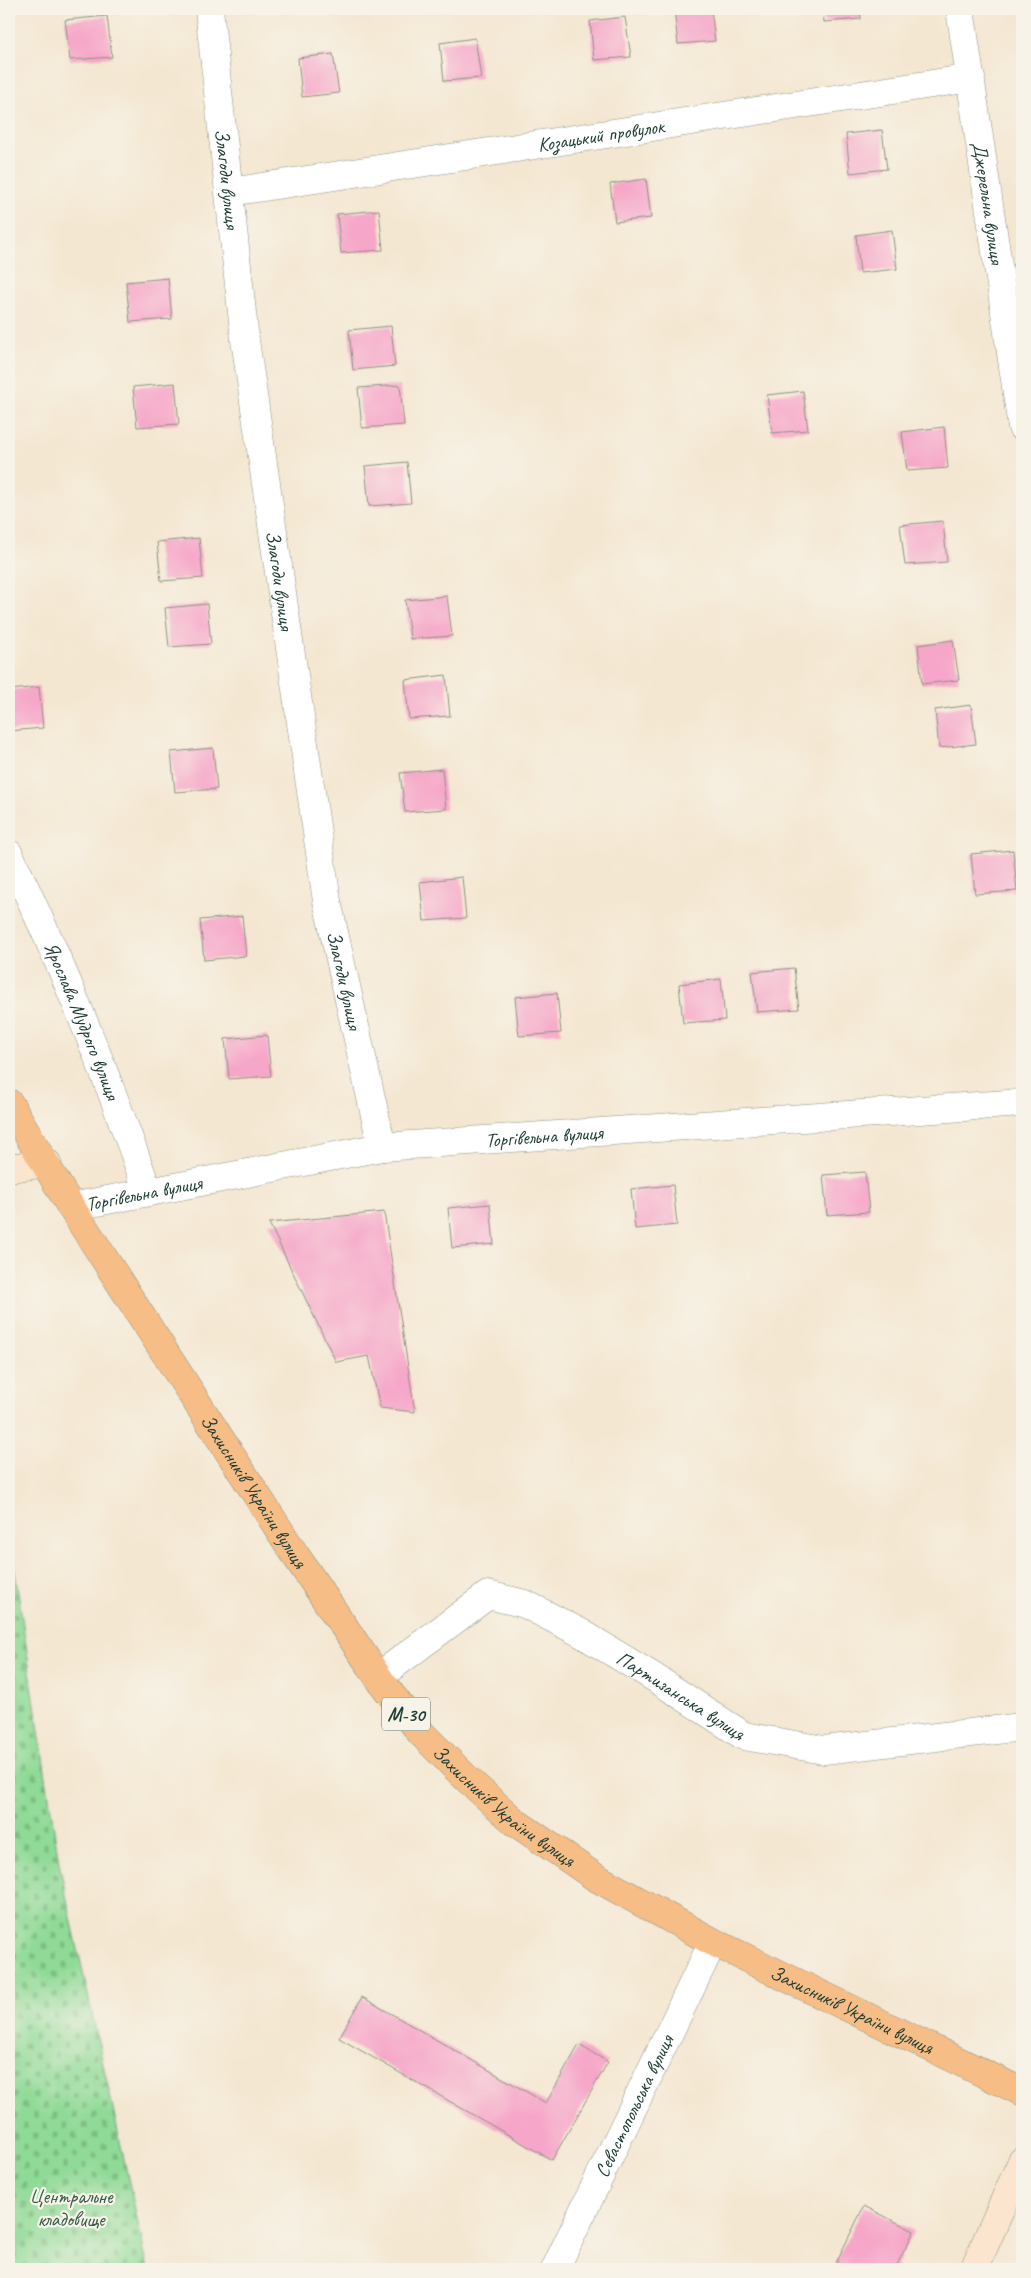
<svg xmlns="http://www.w3.org/2000/svg" width="1031" height="2278" font-family="Caveat,sans-serif">
<style>
.cemetery{fill:url(#cemetery-stones);stroke:#578c65}
.building{fill:#f6a6c8}
.lines{fill:none;stroke-linecap:round;stroke-linejoin:round}
.minor-casing{stroke:#8a9283;stroke-width:29}
.tertiary-casing{stroke:#8a9283;stroke-width:29}
.secondary-casing{stroke:#8a9283;stroke-width:29}
.trunk-casing{stroke:#8a9283;stroke-width:29}
.minor{stroke:#fff;stroke-width:28}
.tertiary{stroke:#fff;stroke-width:28}
.secondary{stroke:#fbe5cf;stroke-width:28}
.trunk{stroke:#f6be86;stroke-width:28}
.labels{text-anchor:middle;stroke-width:4.5;stroke-linejoin:round;paint-order:stroke}
.shield{fill:#f7f3e8;stroke:#60746a;stroke-width:1}
.shield-label{font-size:19px;font-weight:bold;fill:#1f3d34}
.street-label{font-size:20px;fill:#1f3d34;stroke:#f7f3e8}
.park-label{font-size:20px;fill:#355c48;stroke:#f7f3e8}
</style>
<defs>
<pattern id="cemetery-stones" width="16" height="16" patternUnits="userSpaceOnUse" patternTransform="scale(1.25)"><rect width="16" height="16" fill="#8fda96"/><path d="M2 7V4a2 2 0 0 1 4 0v3zM10 15v-3a2 2 0 0 1 4 0v3z" fill="#7bbc82"/></pattern>
</defs>
<rect width="100%" height="100%" fill="#f7f3e8"/>
<filter id="ink" filterUnits="userSpaceOnUse"><feTurbulence type="fractalNoise" baseFrequency=".02" numOctaves="2"/><feDisplacementMap in="SourceGraphic" scale="10" xChannelSelector="R" yChannelSelector="G"/><feConvolveMatrix kernelMatrix="1 2 1 2 8 2 1 2 1" color-interpolation-filters="sRGB"/></filter>
<filter id="wash" filterUnits="userSpaceOnUse"><feTurbulence type="fractalNoise" baseFrequency=".0096" numOctaves="4" result="noise"/><feDisplacementMap in="SourceGraphic" scale="20" xChannelSelector="R" yChannelSelector="G"/><feGaussianBlur stdDeviation="1.12" result="paint"/><feColorMatrix in="noise" values="0 0 0 0 0 0 0 0 0 0 0 0 0 0 0 0 0 1.4 0 .05"/><feComposite in="paint" operator="in"/></filter>
<g filter="url(#wash)">
<rect width="100%" height="100%" fill="#f4e7d2"/>
<path class="cemetery" d="M9,1533L59,1863L148,2269H9Z"/>
<g id="blocks">
<g class="building">
<path d="M674,9H711L715,41L678,44Z"/>
<path d="M823,9H860L861,19L824,22Z"/>
<path d="M107,16L112,57L70,60L65,20Z"/>
<path d="M625,17L631,57L594,60L590,21Z"/>
<path d="M475,38L481,78L444,81L440,43Z"/>
<path d="M333,54L339,93L302,97L298,58Z"/>
<path d="M882,130L887,169L850,173L846,134Z"/>
<path d="M646,179L651,218L615,222L610,184Z"/>
<path d="M379,210L383,250L341,253L337,214Z"/>
<path d="M892,230L897,269L860,273L856,235Z"/>
<path d="M168,278L172,319L130,322L126,282Z"/>
<path d="M391,326L395,366L353,370L349,330Z"/>
<path d="M175,383L179,424L137,427L133,387Z"/>
<path d="M400,385L404,425L362,428L358,388Z"/>
<path d="M803,391L808,430L772,433L767,395Z"/>
<path d="M944,427L948,468L907,471L902,432Z"/>
<path d="M407,462L411,503L369,506L365,466Z"/>
<path d="M943,521L947,562L905,565L900,525Z"/>
<path d="M199,538L203,578L161,581L157,542Z"/>
<path d="M447,596L452,636L410,639L405,600Z"/>
<path d="M207,604L211,644L169,647L165,608Z"/>
<path d="M953,640L959,680L922,684L918,645Z"/>
<path d="M446,675L450,716L409,719L405,680Z"/>
<path d="M39,687L43,728L9,731V690Z"/>
<path d="M971,705L976,744L939,748L935,710Z"/>
<path d="M213,748L217,789L175,792L171,752Z"/>
<path d="M442,769L446,809L405,812L400,773Z"/>
<path d="M1013,850L1017,891L975,894L971,854Z"/>
<path d="M462,877L466,918L424,921L420,882Z"/>
<path d="M242,916L246,956L204,960L200,920Z"/>
<path d="M794,968L799,1009L757,1012L752,972Z"/>
<path d="M721,979L725,1020L683,1023L679,984Z"/>
<path d="M557,993L561,1033L519,1036L515,997Z"/>
<path d="M267,1035L271,1076L229,1079L225,1039Z"/>
<path d="M865,1172L869,1212L827,1215L823,1175Z"/>
<path d="M673,1185L677,1225L635,1229L631,1189Z"/>
<path d="M490,1204L494,1244L452,1248L448,1208Z"/>
<path d="M384,1212L415,1412L380,1408L369,1356L336,1362L269,1223Z"/>
<path d="M362,1997L546,2103L579,2045L608,2062L552,2160L339,2038Z"/>
<path d="M864,2206L914,2231L895,2269H833Z"/>
</g>
</g>
</g>
<g filter="url(#ink)">
<use href="#blocks" fill-opacity="0" stroke="#8a9283" stroke-width="1"/>
<g class="lines">
<g class="minor-casing">
<g id="minor">
<path id="s1" d="M209,9L245,340L327,901L382,1147"/>
<path id="s2" d="M960,9L1022,427"/>
<path id="s3" d="M230,192L971,78"/>
<path id="s4" d="M9,854C62,963 108,1077 148,1192"/>
<path id="s5" d="M378,1677L488,1595L525,1604L581,1633L655,1678L744,1736L824,1750L1022,1727"/>
<path id="s6" d="M555,2269L713,1942"/>
</g>
</g>
<g class="tertiary-casing">
<g id="tertiary">
<path id="s7" d="M71,1207L382,1147L1022,1103"/>
</g>
</g>
<g class="secondary-casing">
<g id="secondary">
<path d="M9,1168L47,1163"/>
<path d="M974,2269L1022,2161"/>
</g>
</g>
<g class="trunk-casing">
<g id="trunk">
<path id="s8" d="M9,1103L71,1207L296,1556L383,1684L421,1733L466,1778L515,1822L595,1877L713,1942L1022,2092"/>
</g>
</g>
<use href="#minor" class="minor"/>
<use href="#tertiary" class="tertiary"/>
<use href="#secondary" class="secondary"/>
<use href="#trunk" class="trunk"/>
</g>
</g>
<g class="labels">
<rect class="shield" x="382" y="1697.5" width="48" height="33" rx="4"/>
<g class="shield-label">
<text x="406" y="1721">М-30</text>
</g>
<g class="street-label">
<text dy="7" stroke="none"><textPath href="#s3" startOffset="375">Козацький провулок</textPath></text>
<text dy="7" stroke="none"><textPath href="#s1" startOffset="171">Злагоди вулиця</textPath></text>
<text dy="7" stroke="none"><textPath href="#s2" startOffset="196">Джерельна вулиця</textPath></text>
<text dy="7" stroke="none"><textPath href="#s1" startOffset="576">Злагоди вулиця</textPath></text>
<text dy="7" stroke="none"><textPath href="#s1" startOffset="981">Злагоди вулиця</textPath></text>
<text dy="7" stroke="none"><textPath href="#s4" startOffset="182">Ярослава Мудрого вулиця</textPath></text>
<text dy="7" stroke="none"><textPath href="#s7" startOffset="479">Торгівельна вулиця</textPath></text>
<text dy="7" stroke="none"><textPath href="#s7" startOffset="74">Торгівельна вулиця</textPath></text>
<text dy="7" stroke="none"><textPath href="#s8" startOffset="459">Захисників України вулиця</textPath></text>
<text dy="7" stroke="none"><textPath href="#s5" startOffset="356">Партизанська вулиця</textPath></text>
<text dy="7" stroke="none"><textPath href="#s8" startOffset="864">Захисників України вулиця</textPath></text>
<text dy="7" stroke="none"><textPath href="#s8" startOffset="1269">Захисників України вулиця</textPath></text>
<text dy="7" stroke="none"><textPath href="#s6" startOffset="181">Севастопольська вулиця</textPath></text>
</g>
<g class="park-label">
<text x="71" y="2203">Центральне<tspan x="71" dy="23">кладовище</tspan></text>
</g>
</g>
<rect width="1031" height="2278" fill="none" stroke="#f7f3e8" stroke-width="30"/>
</svg>
